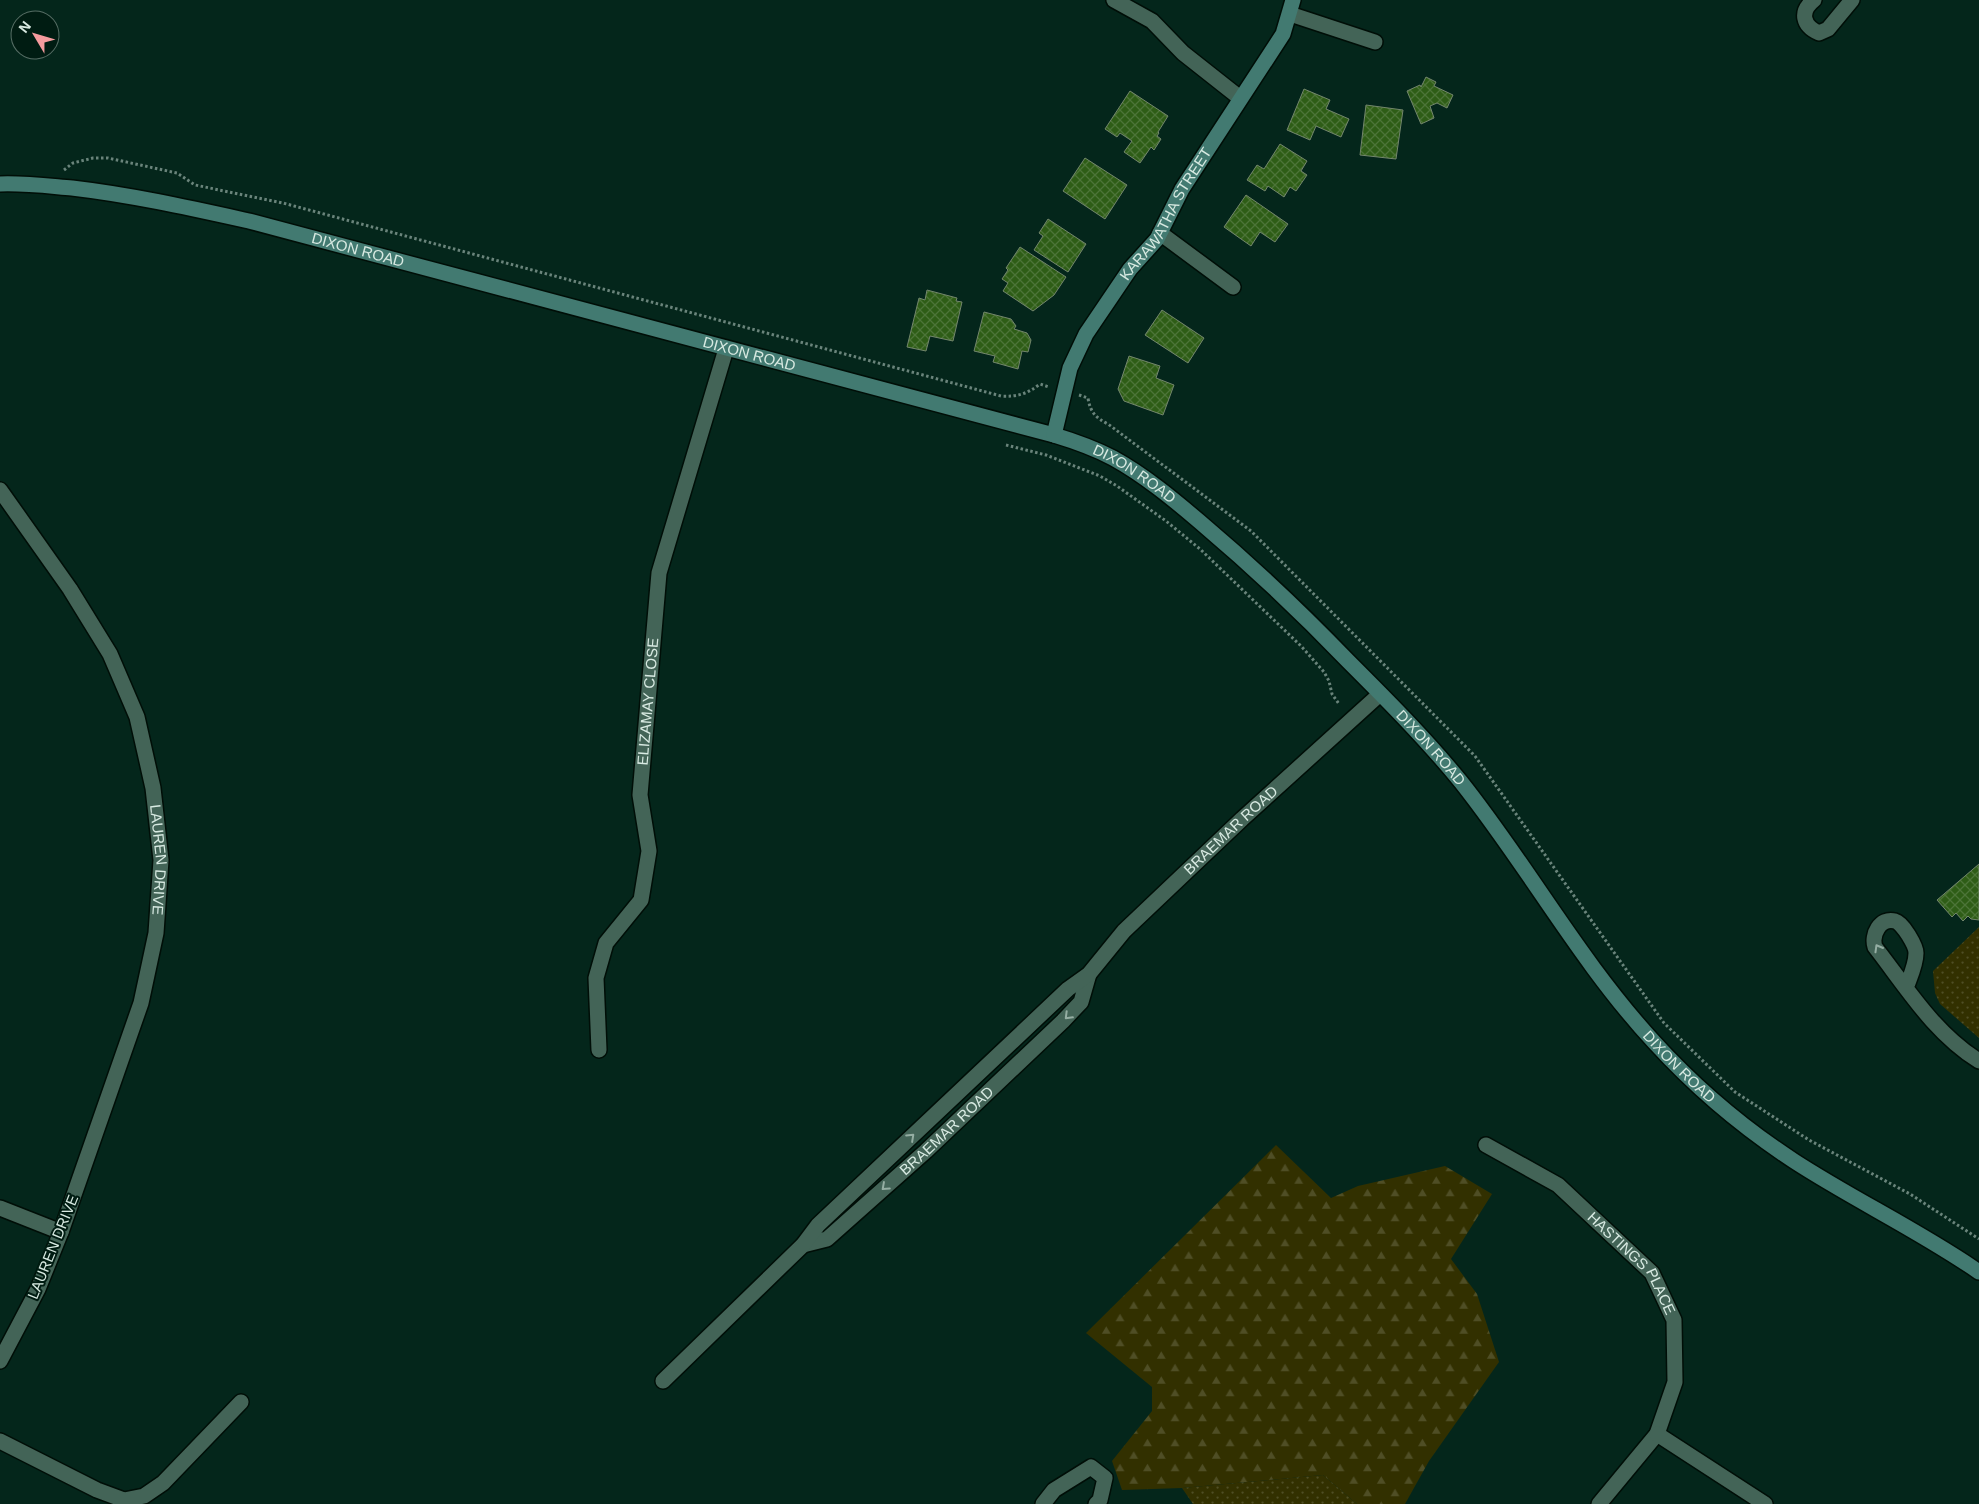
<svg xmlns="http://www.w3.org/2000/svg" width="1979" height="1504" font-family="Arial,sans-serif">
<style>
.forest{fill:url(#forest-firs)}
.park{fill:url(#park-dots)}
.building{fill:url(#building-cross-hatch);stroke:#73866c}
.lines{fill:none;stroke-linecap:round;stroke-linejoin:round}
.street-casing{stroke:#000e07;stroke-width:18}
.secondary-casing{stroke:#000e07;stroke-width:18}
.path{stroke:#6a847b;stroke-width:3;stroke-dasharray:2.5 2.5;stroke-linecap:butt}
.street{stroke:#436457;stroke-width:15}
.secondary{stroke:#427a71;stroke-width:15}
.oneway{stroke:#95aea3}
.labels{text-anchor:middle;stroke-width:4;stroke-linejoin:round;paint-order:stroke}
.street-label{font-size:15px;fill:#d8eae2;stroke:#001c12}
</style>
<defs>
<pattern id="forest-firs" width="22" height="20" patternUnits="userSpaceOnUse" patternTransform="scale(1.25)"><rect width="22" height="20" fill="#323000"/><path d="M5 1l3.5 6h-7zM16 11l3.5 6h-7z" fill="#4f4e25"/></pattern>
<pattern id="park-dots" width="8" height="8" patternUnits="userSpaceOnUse" patternTransform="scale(1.25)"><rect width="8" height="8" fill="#323000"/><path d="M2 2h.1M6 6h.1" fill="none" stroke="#4f4e25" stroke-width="1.8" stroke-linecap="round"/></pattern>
<pattern id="building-cross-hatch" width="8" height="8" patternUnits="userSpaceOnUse" patternTransform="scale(1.25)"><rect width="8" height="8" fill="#2e5d16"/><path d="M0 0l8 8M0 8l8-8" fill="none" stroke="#4c7438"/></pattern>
</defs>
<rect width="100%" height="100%" fill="#04261b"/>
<path class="forest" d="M1276,1145L1331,1198L1358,1186L1445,1166L1492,1194L1451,1259L1477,1294L1499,1362L1429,1461L1405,1504H1357L1323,1475L1182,1488L1122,1490L1112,1461L1152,1411V1387L1086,1333Z"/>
<g class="park">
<path d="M1979,927V1038L1940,1004L1935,993L1933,971Z"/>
<path d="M1323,1475L1357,1504H1193L1182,1488Z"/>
</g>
<g class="building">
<path d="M1426,77L1436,82L1434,86L1453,95L1447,108L1437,103L1430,106L1434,118L1421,124L1407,91L1420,85L1421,87Z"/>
<path d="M1304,89L1330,100L1326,109L1349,119L1341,137L1316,126L1310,140L1287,130Z"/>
<path d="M1130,91L1168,116L1158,132L1159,133L1157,136L1161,139L1154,150L1151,147L1140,163L1124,152L1132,141L1120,133L1117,137L1105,129Z"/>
<path d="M1366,105L1403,110L1396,159L1360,155Z"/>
<path d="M1280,144L1307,161L1301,171L1307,175L1296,191L1290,187L1284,197L1268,186L1265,191L1247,180L1257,165L1264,169Z"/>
<path d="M1085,158L1127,185L1105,219L1063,191Z"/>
<path d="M1246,195L1288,224L1275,242L1260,232L1251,246L1224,227Z"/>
<path d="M1048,219L1086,244L1068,272L1034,250L1043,236L1039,233Z"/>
<path d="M1020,247L1066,277L1054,295L1033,311L1003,291L1008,283L1002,279L1008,270L1006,268Z"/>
<path d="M927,290L957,298L956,301L962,302L953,341L930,336L926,351L907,347L919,298L925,300Z"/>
<path d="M1162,310L1204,338L1188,363L1145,335Z"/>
<path d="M984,312L1011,319L1016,326L1014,329L1027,333L1031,340L1028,352L1022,351L1018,369L993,362L995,356L974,351Z"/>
<path d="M1129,356L1160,366L1156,378L1174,385L1163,415L1124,401L1118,389Z"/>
<path d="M1979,864V920L1971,919L1968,916L1963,921L1956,913L1952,917L1937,900Z"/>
</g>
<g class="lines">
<g class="street-casing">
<g id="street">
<path d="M1114,0L1152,21L1183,53L1240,98"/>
<path d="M1814,0C1799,12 1803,26 1819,33L1828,29L1852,0"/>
<path d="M1290,14L1375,42"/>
<path d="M1160,233L1233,287"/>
<path id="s1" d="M0,490L70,589L110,654L137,717L153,788L161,860L156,933L141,1003L61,1232L38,1289L0,1361"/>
<path d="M1906,988C1910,977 1916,965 1916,953C1916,946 1903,923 1895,921C1880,917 1871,935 1875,947C1907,988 1934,1033 1979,1061"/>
<path id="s2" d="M599,1050L596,978L606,943L641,900L649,851L640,795L659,573L726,349"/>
<path id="s3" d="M1486,1145L1558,1185L1652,1273L1674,1320L1675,1382L1657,1434L1599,1504"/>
<path d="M0,1208L61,1232"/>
<path id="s4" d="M803,1245L827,1239L926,1151L1063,1021L1081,1002L1089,974"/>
<path id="s5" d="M663,1381L803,1245L818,1225L1068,989L1089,974L1124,931L1242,819L1380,694"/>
<path d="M1657,1434L1765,1504"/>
<path d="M0,1441L97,1490L124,1500L144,1496L163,1483L241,1402"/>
<path d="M1043,1504L1054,1490L1091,1467L1105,1478L1100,1500L1096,1504"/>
</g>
</g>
<g class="secondary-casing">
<g id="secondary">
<path id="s6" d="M0,184C24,183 48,186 72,188C132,195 190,208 249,221L1054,435C1074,441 1094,448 1113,458C1144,475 1173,499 1200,522C1252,566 1301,612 1348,661C1387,700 1426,739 1461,782C1528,866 1580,962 1654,1042C1695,1087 1742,1127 1794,1161C1854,1200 1920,1231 1979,1272"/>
<path id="s7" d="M1054,435L1070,368L1086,334L1130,269L1157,239L1182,189L1283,34L1293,0"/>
</g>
</g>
<g class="path">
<path d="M64,170L73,163L93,158H108L177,173L195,185L283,203L1001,396C1017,397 1027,394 1040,384L1049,387"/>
<path d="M1079,395L1088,398C1090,412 1096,418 1108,424L1251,531L1475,756L1664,1023L1735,1092L1809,1140L1910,1194L1979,1239"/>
<path d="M1006,445L1046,455L1100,476L1117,486L1166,521L1200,549L1301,646L1324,672L1329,681L1332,694L1339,704"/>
</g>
<use href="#street" class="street"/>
<use href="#secondary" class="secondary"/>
</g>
<defs><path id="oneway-chevron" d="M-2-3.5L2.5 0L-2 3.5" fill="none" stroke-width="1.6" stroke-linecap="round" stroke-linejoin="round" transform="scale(1.25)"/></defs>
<g class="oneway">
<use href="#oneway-chevron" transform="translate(1878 948) rotate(-120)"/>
<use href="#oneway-chevron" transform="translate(1068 1016) rotate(135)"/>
<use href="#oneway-chevron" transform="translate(911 1137) rotate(-43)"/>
<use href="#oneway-chevron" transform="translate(885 1187) rotate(138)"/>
</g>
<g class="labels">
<g class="street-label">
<text dy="5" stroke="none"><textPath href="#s7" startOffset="251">KARAWATHA STREET</textPath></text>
<text dy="5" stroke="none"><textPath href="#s6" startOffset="365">DIXON ROAD</textPath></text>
<text dy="5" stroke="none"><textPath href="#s6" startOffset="770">DIXON ROAD</textPath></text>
<text dy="5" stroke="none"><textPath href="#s6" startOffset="1175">DIXON ROAD</textPath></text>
<text dy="5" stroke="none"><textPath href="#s2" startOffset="364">ELIZAMAY CLOSE</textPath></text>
<text dy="5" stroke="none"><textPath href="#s6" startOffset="1580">DIXON ROAD</textPath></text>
<text dy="5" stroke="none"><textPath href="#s5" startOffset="792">BRAEMAR ROAD</textPath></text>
<text dy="5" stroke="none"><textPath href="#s1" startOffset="411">LAUREN DRIVE</textPath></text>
<text dy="5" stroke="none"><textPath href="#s6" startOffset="1985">DIXON ROAD</textPath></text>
<text dy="5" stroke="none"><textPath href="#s4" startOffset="186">BRAEMAR ROAD</textPath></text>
<text transform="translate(53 1247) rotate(-68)" y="5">LAUREN DRIVE</text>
<text dy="5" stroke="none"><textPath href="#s3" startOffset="191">HASTINGS PLACE</textPath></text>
</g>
</g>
<g transform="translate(35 35) rotate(308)"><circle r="24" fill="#001c12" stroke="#566e65"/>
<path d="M0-4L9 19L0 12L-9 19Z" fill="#f59b9e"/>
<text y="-8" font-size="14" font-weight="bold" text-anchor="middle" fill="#d8eae2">N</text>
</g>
</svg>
